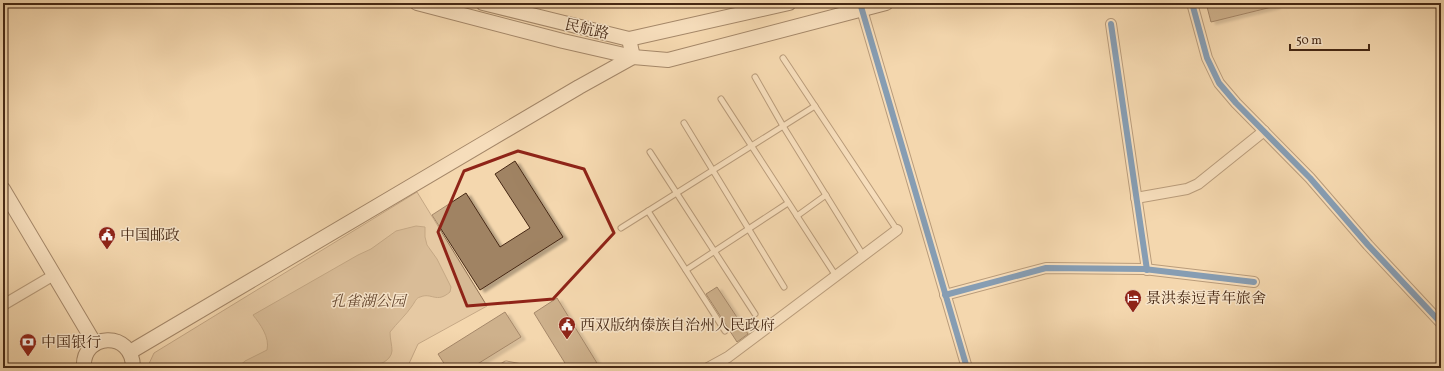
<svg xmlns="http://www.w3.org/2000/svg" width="1444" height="371" font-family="Vollkorn,'Noto Serif SC',serif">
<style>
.green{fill:#d6b994;stroke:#8e7054}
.water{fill:#b99c7a;stroke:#8b6e51}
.building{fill:#a08364;stroke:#462814;filter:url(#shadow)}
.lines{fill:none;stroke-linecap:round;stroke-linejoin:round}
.lane-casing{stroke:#72543a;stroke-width:7}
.street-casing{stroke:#72543a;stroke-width:12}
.secondary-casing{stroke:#462814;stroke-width:16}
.lane{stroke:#f8e5ca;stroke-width:5}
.street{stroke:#f8e5ca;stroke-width:10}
.secondary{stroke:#f8e5ca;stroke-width:14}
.cycleway-casing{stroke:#f8e5ca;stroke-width:8}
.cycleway{stroke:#0057b8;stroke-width:6}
.marked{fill:none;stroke:#8f2418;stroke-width:3;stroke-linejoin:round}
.labels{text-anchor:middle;stroke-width:3;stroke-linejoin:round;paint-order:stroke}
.street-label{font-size:15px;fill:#462814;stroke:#f8e5ca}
.poi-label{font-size:15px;fill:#462814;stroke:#f8e5ca;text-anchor:start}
.park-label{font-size:15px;font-style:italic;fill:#63452e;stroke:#f8e5ca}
</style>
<defs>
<filter id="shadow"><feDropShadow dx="4.5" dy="2.5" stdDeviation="1" flood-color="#0004"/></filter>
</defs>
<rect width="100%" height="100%" fill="#f4d7ae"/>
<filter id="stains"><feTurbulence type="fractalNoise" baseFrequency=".005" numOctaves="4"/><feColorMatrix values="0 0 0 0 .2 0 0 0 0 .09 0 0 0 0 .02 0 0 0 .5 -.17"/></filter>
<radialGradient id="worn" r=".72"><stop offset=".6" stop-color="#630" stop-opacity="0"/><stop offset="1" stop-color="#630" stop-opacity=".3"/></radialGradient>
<path class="green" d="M417,192L487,306L418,344L407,368H147L154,353Z"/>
<path class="water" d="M416,226L425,227V237L427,245L437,259L451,287L450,292C436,304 432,292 420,297C416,298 415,302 412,306C406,315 397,323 390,332C390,339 392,345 392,351C391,362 376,366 367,368H237L245,361L267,350C270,337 260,324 253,315L358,255L371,249L396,231Z"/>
<g class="building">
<path d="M1206,3H1275L1276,6L1211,22Z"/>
<path d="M515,161L563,237L480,290L432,215L466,193L500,247L530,228L495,174Z"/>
<path d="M717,287L748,334L737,342L706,294Z"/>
<path d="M557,298L600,368H568L534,313Z"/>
<path d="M505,312L521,337L471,368H447L438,354Z"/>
</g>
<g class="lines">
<g class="lane-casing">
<g id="lane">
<path d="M783,58L897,230"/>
<path d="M755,77L783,126L863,255"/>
<path d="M721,99L836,276"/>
<path d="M684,123L784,287"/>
<path d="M650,152L755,314"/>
<path d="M648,211L725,331"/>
<path d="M797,216L826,195"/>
<path d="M621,228L815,106"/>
<path d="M686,270L788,203"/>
<path d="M500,368L506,364L526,368"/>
</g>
</g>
<g class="street-casing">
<g id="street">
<path d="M860,3L967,368"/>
<path d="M1192,3L1207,58L1219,83L1236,103L1310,178L1368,245L1441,323"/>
<path d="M1439,3L1441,6"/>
<path d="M1111,24L1147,270"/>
<path d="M1136,198L1187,189L1198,184L1264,131"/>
<path d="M945,295L1046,268L1144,269L1254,282"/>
<path d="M3,305L54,275"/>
<path d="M708,368L728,357L897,230"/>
</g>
</g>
<g class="secondary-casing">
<g id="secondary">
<path d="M417,3L563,41L633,57L668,60L886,3"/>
<path d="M483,3L629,39L789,3"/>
<path d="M3,189L95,344"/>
<path d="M130,352L579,87L633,57L629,39"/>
<path d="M84,368C81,333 133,329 133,368"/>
</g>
</g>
<use href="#lane" class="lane"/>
<use href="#street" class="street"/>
<use href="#secondary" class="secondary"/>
<g class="cycleway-casing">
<g id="cycleway">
<path d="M860,3L967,368"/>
<path d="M1192,3L1207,58L1219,83L1236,103L1310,178L1368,245L1441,323"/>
<path d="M1111,24L1147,270"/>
<path d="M945,295L1046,268L1144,269L1254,282"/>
</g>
</g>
<use href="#cycleway" class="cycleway"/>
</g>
<path d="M0 0H1444V371H0ZM518,151L584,169L614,233L553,299L467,306L438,232L464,171Z" fill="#f4d7ae" fill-opacity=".55" fill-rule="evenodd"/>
<path class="marked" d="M518,151L584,169L614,233L553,299L467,306L438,232L464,171Z"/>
<defs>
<g id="civic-pin" transform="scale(0.9)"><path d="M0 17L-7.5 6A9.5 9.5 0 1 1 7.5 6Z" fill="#8f2418" stroke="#f8e5ca"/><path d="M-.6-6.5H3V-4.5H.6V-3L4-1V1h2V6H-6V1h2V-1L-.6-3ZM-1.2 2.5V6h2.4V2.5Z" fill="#fff"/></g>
<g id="hotel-pin" transform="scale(0.9)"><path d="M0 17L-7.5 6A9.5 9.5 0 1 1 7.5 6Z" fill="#8f2418" stroke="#f8e5ca"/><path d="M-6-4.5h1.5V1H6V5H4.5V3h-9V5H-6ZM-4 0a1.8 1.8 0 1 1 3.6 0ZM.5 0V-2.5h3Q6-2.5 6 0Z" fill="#fff"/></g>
<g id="bank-pin" transform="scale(0.9)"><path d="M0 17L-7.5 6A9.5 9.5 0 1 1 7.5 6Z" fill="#8f2418" stroke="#f8e5ca"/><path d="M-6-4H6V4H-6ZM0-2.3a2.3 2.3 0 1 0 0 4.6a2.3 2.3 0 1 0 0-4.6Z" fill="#fff"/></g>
</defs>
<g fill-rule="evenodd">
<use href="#civic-pin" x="107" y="235"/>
<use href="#hotel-pin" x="1133" y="298"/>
<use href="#civic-pin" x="567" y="325"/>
<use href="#bank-pin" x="28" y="342"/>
</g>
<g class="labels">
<g class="street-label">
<text transform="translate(587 29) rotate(13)" y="5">民航路</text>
</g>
<g class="poi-label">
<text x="120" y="240">中国邮政</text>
<text x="1146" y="303">景洪泰逗青年旅舍</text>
<text x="580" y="330">西双版纳傣族自治州人民政府</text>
<text x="41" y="347">中国银行</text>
</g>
<g class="park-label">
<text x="368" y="306">孔雀湖公园</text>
</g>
</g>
<rect width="1444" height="371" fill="none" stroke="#f4d7ae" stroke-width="16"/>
<rect x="4" y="4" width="1436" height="363" fill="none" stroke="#462814" stroke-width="2"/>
<rect x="8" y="8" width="1428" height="355" fill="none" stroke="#462814"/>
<path d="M1290 44v6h79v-6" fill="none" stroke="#462814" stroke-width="2"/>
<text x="1296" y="44" font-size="12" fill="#462814" stroke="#f8e5ca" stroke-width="3" paint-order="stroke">50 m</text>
<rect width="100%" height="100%" filter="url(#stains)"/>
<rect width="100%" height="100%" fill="url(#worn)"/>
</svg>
